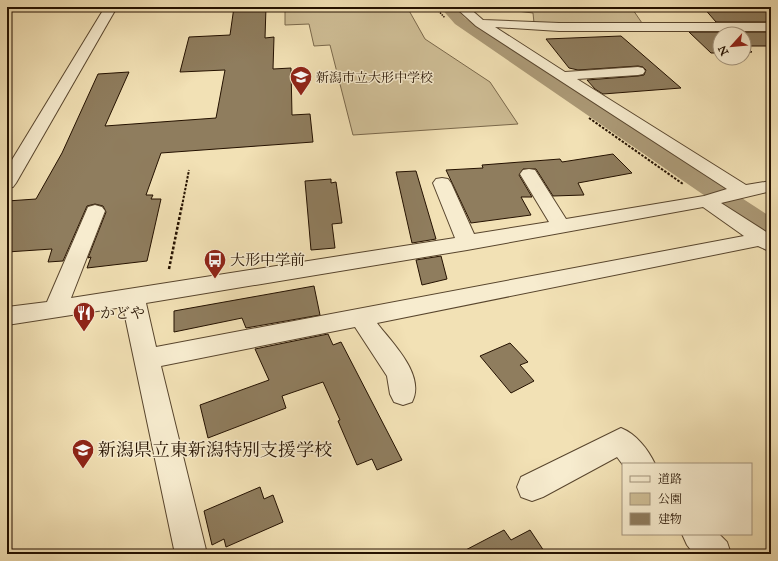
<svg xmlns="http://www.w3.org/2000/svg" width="778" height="561" font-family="'IM FELL Great Primer','Noto Serif JP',serif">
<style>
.green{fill:#cfbe96;stroke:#7a684b}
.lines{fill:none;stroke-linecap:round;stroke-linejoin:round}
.canal{fill:#ac9a77;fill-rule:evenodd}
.building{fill:#8f7d5e;stroke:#241100}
.minor-casing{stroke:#58452d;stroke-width:2}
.path-far2{stroke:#241100;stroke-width:1.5;stroke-dasharray:1.5 1;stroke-linecap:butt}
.path-far1{stroke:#241100;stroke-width:2;stroke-dasharray:2.5 1.5;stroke-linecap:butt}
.path{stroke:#241100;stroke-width:2.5;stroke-dasharray:3 2;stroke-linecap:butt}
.minor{fill:#f7eccf;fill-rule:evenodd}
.labels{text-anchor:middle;stroke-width:3;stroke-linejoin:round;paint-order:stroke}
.far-poi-label{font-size:13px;fill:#241100;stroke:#f7eccf;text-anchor:start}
.poi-label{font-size:15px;fill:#241100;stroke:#f7eccf;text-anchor:start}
.near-poi-label{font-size:18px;fill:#241100;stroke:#f7eccf;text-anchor:start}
</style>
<rect width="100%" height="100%" fill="#f2e1b5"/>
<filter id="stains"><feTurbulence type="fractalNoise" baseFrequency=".005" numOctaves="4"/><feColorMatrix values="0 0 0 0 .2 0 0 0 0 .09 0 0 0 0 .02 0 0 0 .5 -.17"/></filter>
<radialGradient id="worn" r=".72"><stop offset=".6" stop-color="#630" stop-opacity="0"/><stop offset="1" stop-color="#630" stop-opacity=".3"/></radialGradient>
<g class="green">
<path d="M285,7H407L425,39L490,82L518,124L353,135L330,45L314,46L309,24L285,25Z"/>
<path d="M508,7H631L642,23H534L533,13L509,10Z"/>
</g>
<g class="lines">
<path class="canal" d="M440,7H455L465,18L771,217V237L762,235L455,24Z"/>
</g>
<g class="building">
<path d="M234,7H266L265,38L274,37L273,69L291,68L292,115L310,114L313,142L161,153L146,195H153L151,199H161L147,261L87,268L91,257L88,258L106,212L103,206L95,204L87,206L63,261L48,262L52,249L7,252V201L36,199L62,153L98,74L129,72L105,126L216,118L225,70L180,72L189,37L230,35Z"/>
<path d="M703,7H771V22H716Z"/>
<path d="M689,32H771V46H744L752,52L744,53V34H720V53H711Z"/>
<path d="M621,36L681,88L603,94L595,89L587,80L638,76L644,75L646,70L643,67L638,66L578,70L569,68L546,39Z"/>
<path d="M613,154L632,173L578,183L584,195L553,196L536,169H523L519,175L532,197H521L531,215L471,223L446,170L483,168L482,165L560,159L562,162Z"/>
<path d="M416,171L436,239L412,243L396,172Z"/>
<path d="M331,179V183L336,182L342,223L332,224L335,248L311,250L305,181Z"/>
<path d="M441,256L447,279L422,285L416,260Z"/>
<path d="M314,286L320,315L246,328L242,318L174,332V311Z"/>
<path d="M328,334L333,345L341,342L402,460L377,470L372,459L357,465L338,421L340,420L323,382L282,396L286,408L208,438L200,405L269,380L255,349Z"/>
<path d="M510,343L528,362L520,365L534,381L511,393L480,356Z"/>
<path d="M260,487L264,499L273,495L283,522L226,547L224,539L212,545L204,511Z"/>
<path d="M504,530L511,540L530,530L546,554H458Z"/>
</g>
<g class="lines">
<g class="minor-casing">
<g id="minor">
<path d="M105,7H117L16,183L13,187L7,188V168Z"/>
<path d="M455,7H468L483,20L559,23H771V31H559L495,27L565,72L638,67L643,68L645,71L643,74L638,75L577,79L746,185L771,181V191L721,203L771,235V252L758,246L377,323C392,343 426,375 412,402L403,405L394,402L390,394L387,376L355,327L161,366L207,554H175L123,307L7,325V307L47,302L88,207L95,205L102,207L105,211L71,298L455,238L433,183L436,179L442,178L448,179L451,183L474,234L549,222L520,174L523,170L529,169L535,170L566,219L704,196L727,189L476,26ZM703,207L744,236L156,347L146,303L467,250Z"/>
<path d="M621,428C636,434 648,449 655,464L623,465L617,457L543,497L532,501L521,497L517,487L521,477Z"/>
<path d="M682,534H719L727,542L731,554H694L687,545Z"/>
</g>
</g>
<path class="path-far2" d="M435,7L445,18"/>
<g class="path-far1">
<path d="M589,118L683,184"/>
<path d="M182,206L189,170"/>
</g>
<path class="path" d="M169,269L182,205"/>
<use href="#minor" class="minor"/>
</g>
<defs>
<g id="school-pin" transform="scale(1.15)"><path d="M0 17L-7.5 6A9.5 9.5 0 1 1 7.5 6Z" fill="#8f2418" stroke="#f7eccf"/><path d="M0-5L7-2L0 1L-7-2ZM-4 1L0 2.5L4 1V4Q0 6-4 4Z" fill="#fff"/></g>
<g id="bus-pin" transform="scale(1.15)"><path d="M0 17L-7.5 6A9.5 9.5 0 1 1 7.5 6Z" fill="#8f2418" stroke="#f7eccf"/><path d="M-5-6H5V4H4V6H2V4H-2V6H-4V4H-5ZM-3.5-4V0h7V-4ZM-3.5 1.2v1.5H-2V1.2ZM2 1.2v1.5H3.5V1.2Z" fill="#fff"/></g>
<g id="restaurant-pin" transform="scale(1.15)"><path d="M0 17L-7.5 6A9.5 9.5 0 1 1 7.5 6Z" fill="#8f2418" stroke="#f7eccf"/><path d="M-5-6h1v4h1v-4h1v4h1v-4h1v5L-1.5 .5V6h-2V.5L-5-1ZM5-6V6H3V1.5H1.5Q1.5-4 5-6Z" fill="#fff"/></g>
</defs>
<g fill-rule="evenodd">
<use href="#school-pin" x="301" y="77"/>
<use href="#bus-pin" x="215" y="260"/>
<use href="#restaurant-pin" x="84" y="313"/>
<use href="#school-pin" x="83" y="450"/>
</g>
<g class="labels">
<g class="far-poi-label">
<text x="316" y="82">新潟市立大形中学校</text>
</g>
<g class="poi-label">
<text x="230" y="265">大形中学前</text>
<text x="100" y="318">かどや</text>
</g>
<g class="near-poi-label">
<text x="98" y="456">新潟県立東新潟特別支援学校</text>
</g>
</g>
<rect width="778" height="561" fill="none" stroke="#f2e1b5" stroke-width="24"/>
<rect x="8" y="8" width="762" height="545" fill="none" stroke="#241100" stroke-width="2"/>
<rect x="12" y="12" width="754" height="537" fill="none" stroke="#241100"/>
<rect x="622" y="463" width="130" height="72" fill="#f7eccf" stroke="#a3947c"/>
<rect x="630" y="476" width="20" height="6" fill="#f7eccf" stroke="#a3947c"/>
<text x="658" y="483" font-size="12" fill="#241100">道路</text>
<rect x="630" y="493" width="20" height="12" fill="#cfbe96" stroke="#a3947c"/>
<text x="658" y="503" font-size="12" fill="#241100">公園</text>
<rect x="630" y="513" width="20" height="12" fill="#8f7d5e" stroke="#a3947c"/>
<text x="658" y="523" font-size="12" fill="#241100">建物</text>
<g transform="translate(732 46) rotate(243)"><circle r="19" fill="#f7eccf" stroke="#a3947c"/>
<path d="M0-3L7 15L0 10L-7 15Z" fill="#8f2418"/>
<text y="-6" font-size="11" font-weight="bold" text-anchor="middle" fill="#241100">N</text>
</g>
<rect width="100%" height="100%" filter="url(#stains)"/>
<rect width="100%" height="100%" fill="url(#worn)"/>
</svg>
